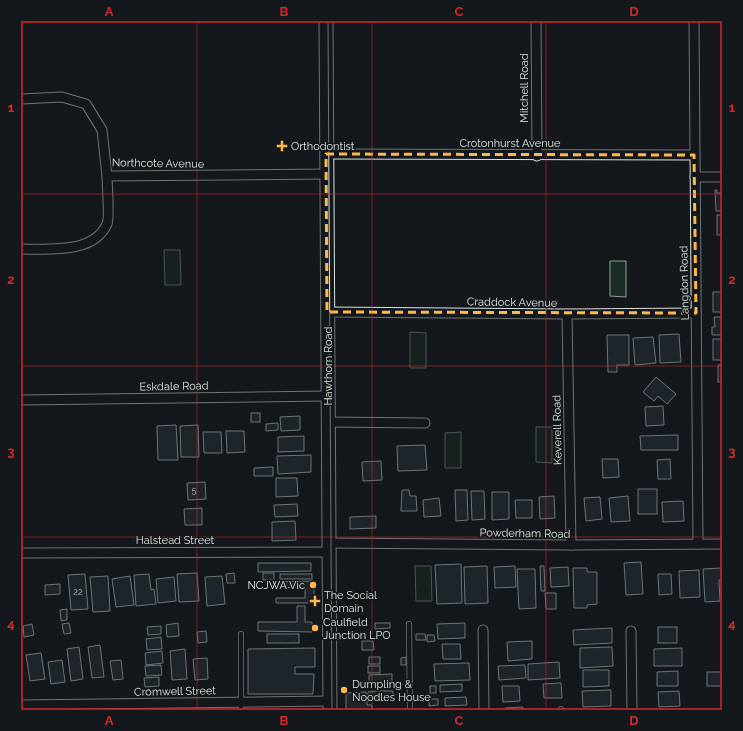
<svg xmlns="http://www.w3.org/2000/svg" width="743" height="731" font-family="Raleway,sans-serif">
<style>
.green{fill:#1a2d24;stroke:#939e99}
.building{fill:#2c363c;stroke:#d8e6dc}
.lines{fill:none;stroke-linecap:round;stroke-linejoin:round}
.lane-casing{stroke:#d8e6dc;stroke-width:6}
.street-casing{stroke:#d8e6dc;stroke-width:11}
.secondary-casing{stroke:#d8e6dc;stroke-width:15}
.lane{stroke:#14181c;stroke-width:4.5}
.street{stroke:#14181c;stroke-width:9}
.secondary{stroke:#14181c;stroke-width:13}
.tram{stroke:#d8e6dc;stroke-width:1}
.marked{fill:none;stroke:#ffb74d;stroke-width:3;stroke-dasharray:8 5;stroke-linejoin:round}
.grid{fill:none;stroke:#d62828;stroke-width:1;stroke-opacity:0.55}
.poi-dot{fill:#ffb74d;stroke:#14181c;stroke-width:1.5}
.labels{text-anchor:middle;stroke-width:3;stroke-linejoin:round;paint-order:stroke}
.number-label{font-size:9px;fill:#adbab4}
.street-label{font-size:11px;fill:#d8e6dc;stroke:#14181c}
.poi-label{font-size:11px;fill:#d8e6dc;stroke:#14181c;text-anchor:start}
.neatline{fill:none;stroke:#d62828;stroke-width:1.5}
.grid-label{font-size:13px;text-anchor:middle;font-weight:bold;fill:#d62828}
</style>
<rect width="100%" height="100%" fill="#14181c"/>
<g class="green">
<path d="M164,250H180L181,285H165Z"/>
<path d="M610,261H626V297L610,296Z"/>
<path d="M410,332L426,333V368H410Z"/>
<path d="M536,427H552V463L536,462Z"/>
<path d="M461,432V468H445V433Z"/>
<path d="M415,566H431L432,601H416Z"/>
</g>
<g class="building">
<path d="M715,190H717V193H722V211H716Z"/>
<rect x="717" y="215" width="5" height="20"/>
<rect x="713" y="292" width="9" height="20"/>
<path d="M714,317H722V335H712V327H715Z"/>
<path d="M679,334L681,362L660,363L659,335Z"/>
<path d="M607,335H629V365H617V372H608Z"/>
<path d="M653,337L656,363L635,365L633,338Z"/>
<rect x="713" y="339" width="9" height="21"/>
<rect x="718" y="365" width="4" height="17"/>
<path d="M656,377L676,394L667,404L658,396L654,401L643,392Z"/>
<path d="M663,406L664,425L646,426L645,407Z"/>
<rect x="251" y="413" width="9" height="9"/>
<path d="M300,416V430L281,431L280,417Z"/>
<path d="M278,423V430L266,431V424Z"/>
<path d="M176,425L178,460H158L157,426Z"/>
<path d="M198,425L199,457H181L180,426Z"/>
<path d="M226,431H244L245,452L227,453Z"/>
<path d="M203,432H221L222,453H204Z"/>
<path d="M678,435V450H641L640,436Z"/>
<path d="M304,436V451L278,452V437Z"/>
<path d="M425,445L427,470L398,471L397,446Z"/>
<path d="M311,455V472L278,474L277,456Z"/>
<path d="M602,459H618L619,477L603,478Z"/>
<path d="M670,459L671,479H658L657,460Z"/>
<path d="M381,461L382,480L363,481L362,462Z"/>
<path d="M273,467V476H254V468Z"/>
<path d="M276,478H297L298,496L276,497Z"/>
<path d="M205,482L206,499L188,500L187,483Z"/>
<rect x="638" y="489" width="19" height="25"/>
<path d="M402,490H409L410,496H416L417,511H401Z"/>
<path d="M455,490H467L468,520L456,521Z"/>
<path d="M471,491H484L485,519L472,520Z"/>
<path d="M492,492H509V519L492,520Z"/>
<path d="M554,496L555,518L540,519L539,497Z"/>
<path d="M628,496L630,521L611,522L609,498Z"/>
<path d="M600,497L602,519L586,521L584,498Z"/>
<path d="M439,498L441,516L424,517L423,500Z"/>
<path d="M515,500H532V518H516Z"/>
<path d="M683,501L684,521L663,522L662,502Z"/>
<path d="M297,504L298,516L275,517L274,505Z"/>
<path d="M202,508V525H185L184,509Z"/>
<path d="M376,516V528L350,529V517Z"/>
<path d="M295,521L296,540L272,541V522Z"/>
<path d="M641,562L643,594L626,595L624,563Z"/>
<path d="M258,563H311V571L258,572Z"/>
<path d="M461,564L462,603L437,604L435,565Z"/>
<path d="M487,566L488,603L465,604L464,567Z"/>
<path d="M515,566L516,587L495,588L494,567Z"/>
<path d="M540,566H544L545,591H541Z"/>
<path d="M568,567L569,586L551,587L550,568Z"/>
<path d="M573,568H587V572H597V604L587,605V608H574Z"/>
<path d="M722,568V580H719L720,601L705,602L703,569Z"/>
<path d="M517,569H535L536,608L519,609Z"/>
<path d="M699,570L700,597L680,598L679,571Z"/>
<path d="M197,573L199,601L179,602L177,574Z"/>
<path d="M234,573L235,583H227L226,574Z"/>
<rect x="263" y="573" width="11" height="7"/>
<path d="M85,574L88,609L71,610L68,575Z"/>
<path d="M149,574L151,590L154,589L156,604L136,606L134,575Z"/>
<rect x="280" y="574" width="32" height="5"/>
<path d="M658,574H671L672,594L659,595Z"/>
<path d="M108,576L110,611L93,612L90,577Z"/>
<path d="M130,576L134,605L116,607L112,579Z"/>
<path d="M222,576L225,604L207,606L205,577Z"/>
<path d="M174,577L176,601L158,603L156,579Z"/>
<path d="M314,581V603H276V598H305V587L273,588V582Z"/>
<path d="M60,584V594L45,595V585Z"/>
<path d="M545,593H556V609H546Z"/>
<path d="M297,606H305V622H312V632L258,631V622H297Z"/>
<path d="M67,609V620L61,621L60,610Z"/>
<path d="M69,623L71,633L64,634L62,624Z"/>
<path d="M178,623L179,636L167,637L166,625Z"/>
<path d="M375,623H390V628L375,629Z"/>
<path d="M465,623V638L438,639L437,624Z"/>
<path d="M32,624L34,635L24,637L23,626Z"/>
<path d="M161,626V634L148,635L147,627Z"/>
<rect x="658" y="627" width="19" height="16"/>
<path d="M612,628V643L574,645L573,630Z"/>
<path d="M206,631L207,642L198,643L197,632Z"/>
<rect x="267" y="634" width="32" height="9"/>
<path d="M416,634H425L426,640H416Z"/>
<path d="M427,635H434L435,641L427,642Z"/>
<path d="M161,637L162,649L147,650L146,639Z"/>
<path d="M362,641H373L374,650H362Z"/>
<path d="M532,641V659L508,661L507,642Z"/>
<path d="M442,644H460L461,659H443Z"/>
<path d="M100,645L104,677L92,678L88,647Z"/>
<path d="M79,647L83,679L71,681L67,649Z"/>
<path d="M612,647L613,666L580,668V648Z"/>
<path d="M315,648V667H295V674H314L313,694H248V649Z"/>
<path d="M682,648V666H654V649Z"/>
<path d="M185,649L187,679L172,680L170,651Z"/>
<path d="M162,651L163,663L146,665L145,653Z"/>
<path d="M41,653L45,679L30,681L26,655Z"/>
<rect x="369" y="657" width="11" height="7"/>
<path d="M406,657V665H401V658Z"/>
<path d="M207,658L208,679L195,680L193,659Z"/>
<path d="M62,660L65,682L51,684L48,662Z"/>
<path d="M121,660L123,679L113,680L110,661Z"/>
<path d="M559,662L560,678L528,680V664Z"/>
<path d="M469,663L470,680L435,681L434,664Z"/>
<path d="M161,665L162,675L146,676L145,666Z"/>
<path d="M525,665L526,678L499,680L498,666Z"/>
<rect x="368" y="666" width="12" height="7"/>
<path d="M583,670H609V686L583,687Z"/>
<path d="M678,671V686H657V672Z"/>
<rect x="707" y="672" width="15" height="14"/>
<path d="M392,674V683L369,684V675Z"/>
<path d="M159,677V686L145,687L144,678Z"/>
<path d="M561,683L562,698H544L543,684Z"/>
<path d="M462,684V691L440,692V685Z"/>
<rect x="430" y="686" width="6" height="7"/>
<path d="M502,686H519L520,701L503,702Z"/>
<path d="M611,690V706L583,707L582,691Z"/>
<path d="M379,691L380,697L368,698V692Z"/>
<path d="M379,691H393V698L380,699Z"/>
<path d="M679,691L680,706L659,707L658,692Z"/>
<path d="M366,692V698H359V701H367V705H372V710H346V693Z"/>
<path d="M466,697L467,705L445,706V698Z"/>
<path d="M429,699H438V705L429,706Z"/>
<path d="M523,707V710H505V708Z"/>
</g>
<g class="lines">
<g class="lane-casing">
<g id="lane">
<path d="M409,624L410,710"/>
<path d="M241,634V710"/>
<path d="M561,710V709"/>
</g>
</g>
<g class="street-casing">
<g id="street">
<path d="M536,21L537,156"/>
<path d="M694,21L698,544"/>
<path d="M21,99L62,97L86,104L102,130L107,176L327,174"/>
<path d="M326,154L694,155"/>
<path d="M695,177H722"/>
<path d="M21,249C48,249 94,254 107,224C110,218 107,185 107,176"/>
<path d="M327,312L567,314L696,313"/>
<path d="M567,314L571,545"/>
<path d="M21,400L328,396"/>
<path d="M328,422L425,423"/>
<path d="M329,543L571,545L722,544"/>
<path d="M21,553L329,552"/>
<path d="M483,630L484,710"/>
<path d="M631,631L632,710"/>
<path d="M21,705L330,701"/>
</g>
</g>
<g class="secondary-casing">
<path id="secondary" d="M326,21L330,710"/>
</g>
<use href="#lane" class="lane"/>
<use href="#street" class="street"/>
<use href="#secondary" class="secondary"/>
<path class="tram" d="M328,21L332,710"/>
</g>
<path d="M0 0H743V731H0ZM326,154L694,155L696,313L327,312Z" fill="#14181c" fill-opacity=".55" fill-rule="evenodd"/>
<path class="marked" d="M326,154L694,155L696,313L327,312Z"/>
<path class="grid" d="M197,21V710M372,21V710M546,21V710M21,194H722M21,366H722M21,537H722"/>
<g class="poi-dot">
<path d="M280 140h4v4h4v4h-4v4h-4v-4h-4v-4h4z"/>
<circle cx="313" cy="585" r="4"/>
<path d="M313 595h4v4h4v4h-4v4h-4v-4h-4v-4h4z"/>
<circle cx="315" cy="628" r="4"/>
<circle cx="344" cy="690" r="4"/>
</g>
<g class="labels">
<g class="number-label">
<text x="194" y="493">5</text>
<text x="78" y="595">22</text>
</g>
<g class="street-label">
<text transform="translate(524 88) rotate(-90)" y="4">Mitchell Road</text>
<text x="510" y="147">Crotonhurst Avenue</text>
<text transform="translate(158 163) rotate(1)" y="4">Northcote Avenue</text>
<text transform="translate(684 283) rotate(-91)" y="4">Langdon Road</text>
<text transform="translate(512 302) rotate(1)" y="4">Craddock Avenue</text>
<text transform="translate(328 366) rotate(-90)" y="4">Hawthorn Road</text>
<text transform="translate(174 386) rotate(-1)" y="4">Eskdale Road</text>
<text transform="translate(557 430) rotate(-91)" y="4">Keverell Road</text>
<text transform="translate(525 533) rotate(1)" y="4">Powderham Road</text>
<text x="175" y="544">Halstead Street</text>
<text transform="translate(175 691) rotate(-1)" y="4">Cromwell Street</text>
</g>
<g class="poi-label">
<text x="291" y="150">Orthodontist</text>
<text x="305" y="589" text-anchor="end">NCJWA Vic</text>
<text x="324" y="599">The Social<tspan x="324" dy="13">Domain</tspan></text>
<text x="323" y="626">Caulfield<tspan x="323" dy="13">Junction LPO</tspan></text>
<text x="352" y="688">Dumpling &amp;<tspan x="352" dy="13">Noodles House</tspan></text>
</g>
</g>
<rect width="743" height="731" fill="none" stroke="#14181c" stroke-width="44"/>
<rect x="22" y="22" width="699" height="687" class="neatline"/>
<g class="grid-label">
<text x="109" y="16">A</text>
<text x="284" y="16">B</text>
<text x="459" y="16">C</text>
<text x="634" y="16">D</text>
<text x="11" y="112">1</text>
<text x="732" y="112">1</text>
<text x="11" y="284">2</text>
<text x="732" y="284">2</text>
<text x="11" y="456">3</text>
<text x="732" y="456">3</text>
<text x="11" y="628">4</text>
<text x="732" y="628">4</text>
<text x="109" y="725">A</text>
<text x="284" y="725">B</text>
<text x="459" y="725">C</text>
<text x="634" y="725">D</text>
</g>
</svg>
